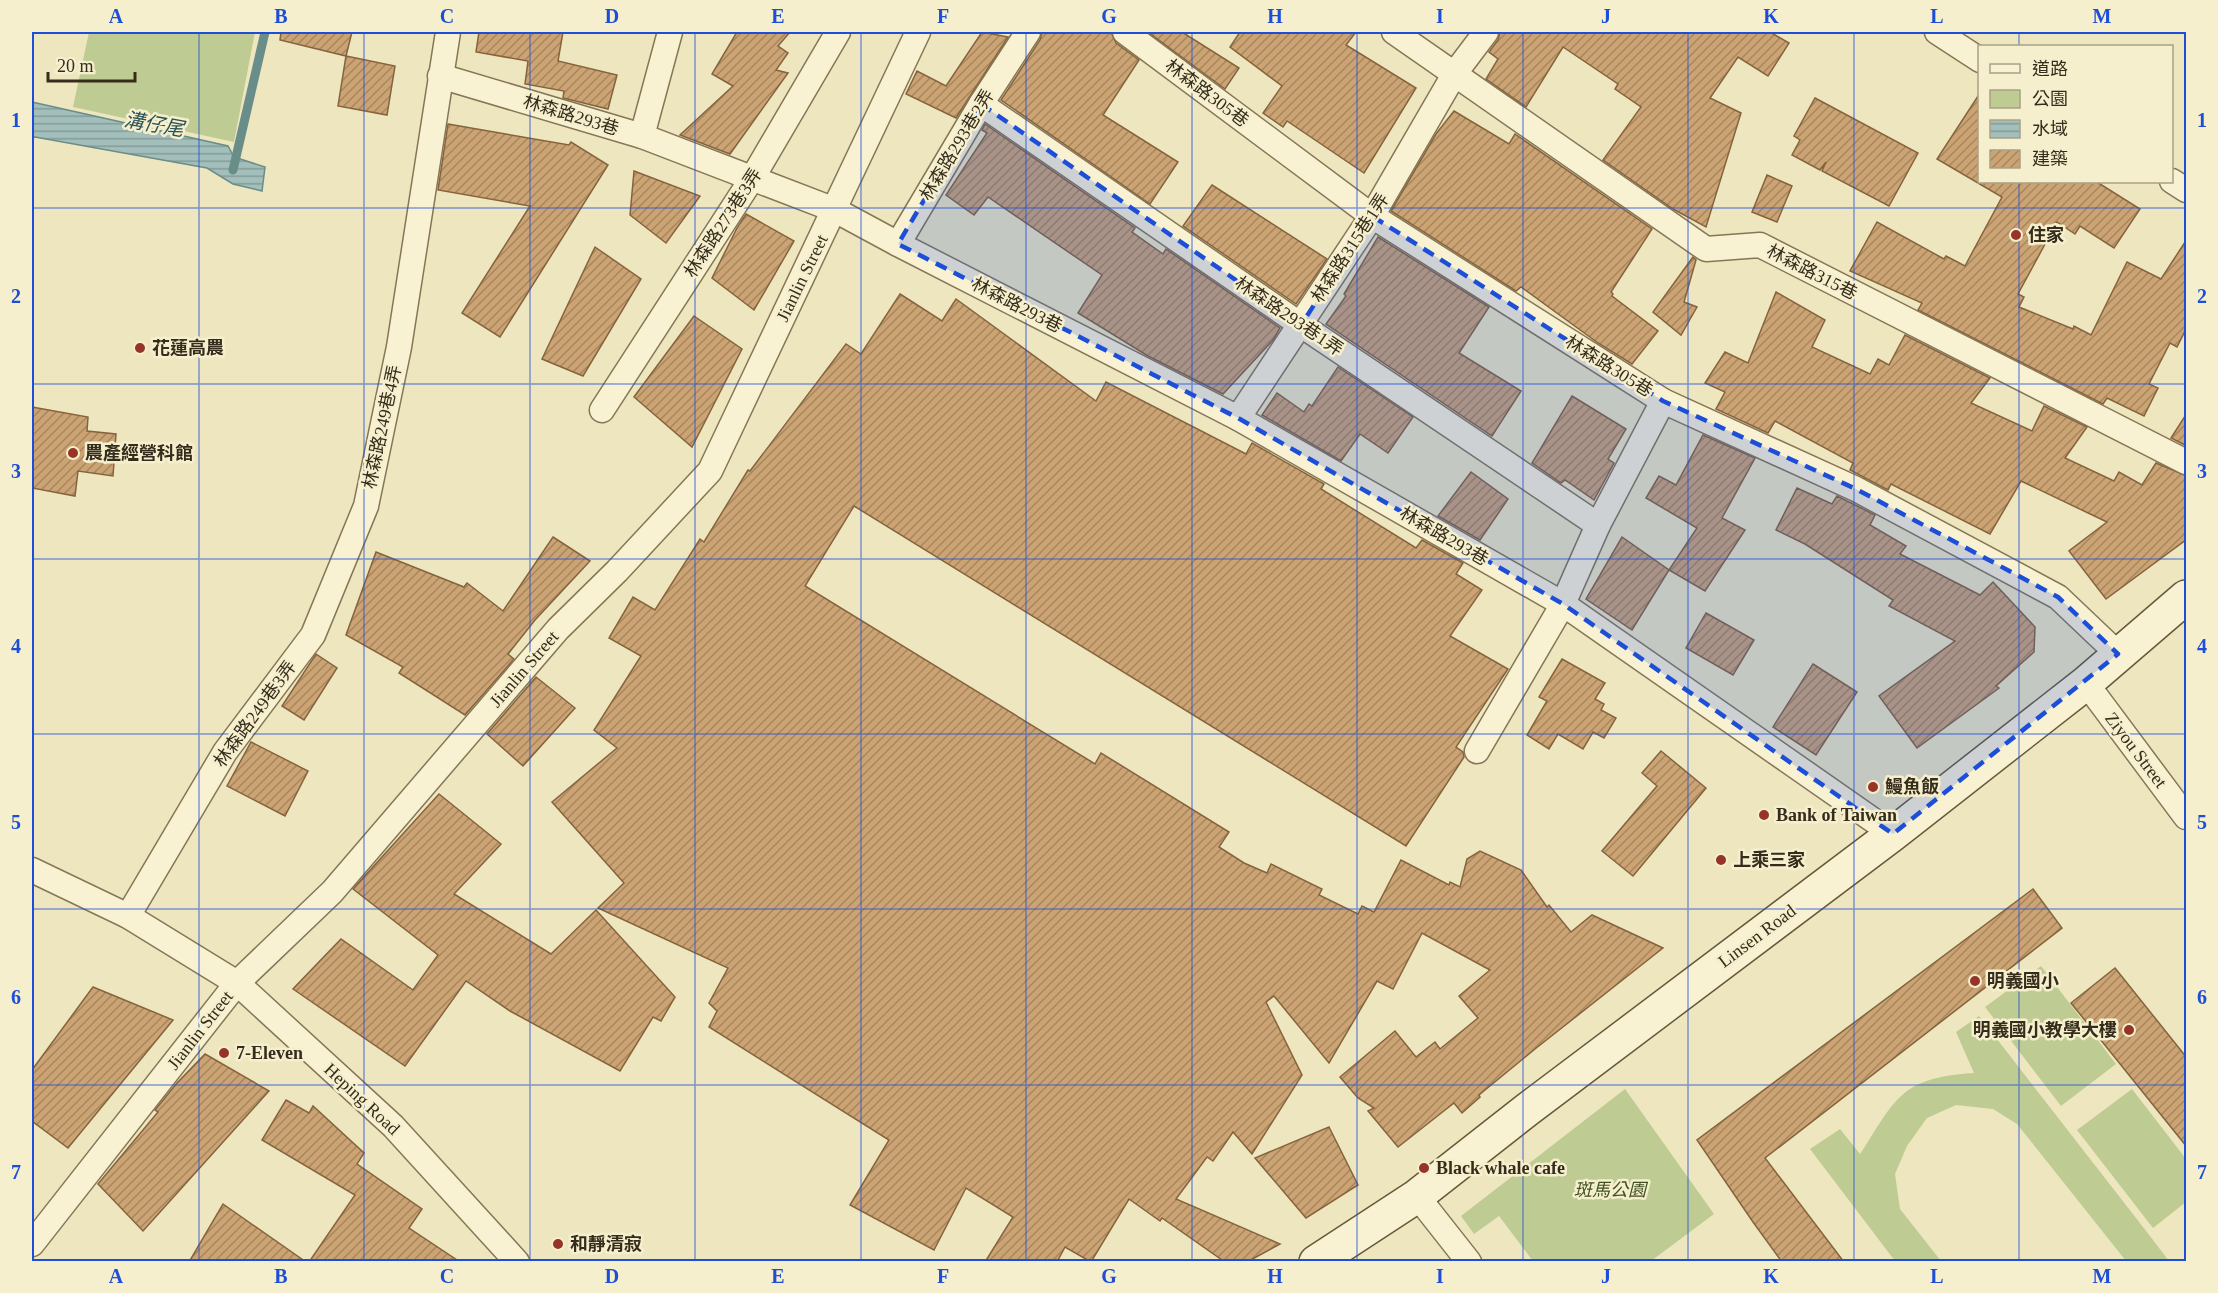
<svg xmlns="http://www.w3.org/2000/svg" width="2218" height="1293" font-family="'Times New Roman','Noto Sans TC',serif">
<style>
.park{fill:#becc93}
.water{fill:url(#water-rules);stroke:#698d89;stroke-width:1.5}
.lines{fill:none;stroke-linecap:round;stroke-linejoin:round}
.stream{stroke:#698d89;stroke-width:9}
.building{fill:url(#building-hatch);stroke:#85633d;stroke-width:1.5}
.street-casing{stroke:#867657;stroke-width:27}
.secondary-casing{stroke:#68573b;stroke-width:36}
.street{stroke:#f9f2d2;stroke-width:24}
.secondary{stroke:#f9f2d2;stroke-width:33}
.marked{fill:#1d4ed8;fill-opacity:0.2;stroke:#1d4ed8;stroke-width:4.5;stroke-dasharray:12 8;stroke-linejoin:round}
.grid{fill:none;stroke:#1d4ed8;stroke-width:1.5;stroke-opacity:0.55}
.poi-dot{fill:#953427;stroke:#f5efce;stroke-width:2}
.labels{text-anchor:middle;stroke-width:5;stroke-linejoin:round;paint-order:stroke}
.street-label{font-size:18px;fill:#362c1c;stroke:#f5efce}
.poi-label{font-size:18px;font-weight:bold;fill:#362c1c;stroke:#f5efce;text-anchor:start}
.park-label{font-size:18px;font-style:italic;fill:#405222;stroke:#f5efce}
.water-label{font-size:20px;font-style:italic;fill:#2b5356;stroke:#f5efce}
.neatline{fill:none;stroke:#1d4ed8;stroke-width:2}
.grid-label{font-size:20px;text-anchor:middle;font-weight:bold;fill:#1d4ed8}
</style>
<defs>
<pattern id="water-rules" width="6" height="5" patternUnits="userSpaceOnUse" patternTransform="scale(1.5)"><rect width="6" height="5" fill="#a2bfbb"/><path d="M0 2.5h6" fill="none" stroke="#859b97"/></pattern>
<pattern id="building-hatch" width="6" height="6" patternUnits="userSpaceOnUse" patternTransform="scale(1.5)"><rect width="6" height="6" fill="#cca474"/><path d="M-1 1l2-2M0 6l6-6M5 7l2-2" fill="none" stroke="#a6865e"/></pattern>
</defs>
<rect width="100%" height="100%" fill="#eee6bf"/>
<g class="park">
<path d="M89,32H255L234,142L73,107Z"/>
<path d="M2041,966L2116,1064L2061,1106L1985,1007Z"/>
<path d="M1979,1016L2150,1236L2169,1261H2126L2017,1124L1993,1109L1956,1105L1927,1118L1907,1146L1895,1174L1900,1209L1941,1261H1895L1810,1149L1840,1129L1860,1154C1874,1134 1887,1106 1907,1091C1925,1078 1952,1074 1974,1073L1956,1032Z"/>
<path d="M1625,1089L1714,1214L1651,1261H1533L1499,1216L1474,1234L1461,1216Z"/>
<path d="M2132,1089L2186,1159V1202L2153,1228L2077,1130Z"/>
</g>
<path class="water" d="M32,102L228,146L234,157L265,167L262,191L233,184L207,168L35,137L32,138Z"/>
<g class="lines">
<path class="stream" d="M233,170L265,32"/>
</g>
<g class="building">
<path d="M281,32H352L346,56L280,40Z"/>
<path d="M479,32H563L558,61L617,75L608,109L563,98L564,91L525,84L528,61L476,52Z"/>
<path d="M737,32H790L778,46L788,53L776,70L788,73L730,154L680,135L733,86L712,74Z"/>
<path d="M982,32L1008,37L956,118L906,94L917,71L946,86Z"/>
<path d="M1042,32H1111L1116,43L1139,60L1103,115L1178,162L1150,204L1001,100L1040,40Z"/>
<path d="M1148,32H1182L1239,68L1225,89Z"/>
<path d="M1240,32H1356L1346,45L1416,88L1364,173L1287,121L1283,127L1263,113L1282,86L1230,47Z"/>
<path d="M1500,32H1770L1789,43L1768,76L1738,57L1710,98L1741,113L1706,227L1673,209L1603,160L1641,107L1615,89L1618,84L1563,47L1526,107L1486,79L1498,59L1489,52L1498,40Z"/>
<path d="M346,56L395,66L387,115L338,106Z"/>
<path d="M1980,93V182H2097L2140,209L2114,248L2080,226L2075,234L2057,222L2018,294L2024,297L2019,307L2073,329L2074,326L2091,335L2127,262L2161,279L2187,239V327L2177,347L2170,343L2149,384L2158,388L2144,416L2107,398L2103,404L1918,310L1922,303L1850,271L1877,222L1944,259L1946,256L1965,266L2002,197L1937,159Z"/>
<path d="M1815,98L1918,153L1889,206L1822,171L1826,162L1820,170L1792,155L1800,140L1794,136Z"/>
<path d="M1454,111L1509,144L1515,134L1652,229L1611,292L1613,294L1612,296L1658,331L1632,364L1598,343L1521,287L1516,291L1391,211L1436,134Z"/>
<path d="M448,124L569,145L571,142L608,165L500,337L462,313L530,206L438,190Z"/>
<path d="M985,124L1135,228L1132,232L1163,254L1166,249L1280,328L1273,340L1223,394L1148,356L1078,313L1102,275L988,197L974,215L946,195L987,133L982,130Z"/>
<path d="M634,171L700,196L666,243L630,215Z"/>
<path d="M1767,175L1792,186L1777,222L1752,212Z"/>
<path d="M1212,185L1327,259L1296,304L1183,226Z"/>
<path d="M746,214L794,241L754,310L712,278L737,228Z"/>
<path d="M1378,237L1489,307L1459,353L1521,391L1492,436L1326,324L1346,296L1344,294Z"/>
<path d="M595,247L641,279L583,376L542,359Z"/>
<path d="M1693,257L1696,260L1684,302L1697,307L1681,335L1653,312Z"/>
<path d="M1776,292L1825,320L1812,347L1870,374L1878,359L1889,365L1905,335L1990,378L1971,403L2032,431L2044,406L2087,427L2065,458L2114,481L2119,472L2142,485L2156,463L2187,476V539L2106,599L2069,551L2107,522L2021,481L1990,534L1891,484L1888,490L1850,470L1853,463L1775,421L1768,433L1716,409L1725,392L1705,383L1725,352L1748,363Z"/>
<path d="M900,294L942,321L956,299L1096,401L1106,382L1246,454L1252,443L1324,484L1321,489L1416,548L1422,540L1463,563L1456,574L1482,590L1450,636L1508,669L1456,747L1463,752L1464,757L1406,846L854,506L805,586L1095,764L1101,753L1229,832L1219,847L1244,863L1267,873L1271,864L1322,889L1319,895L1358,914L1362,906L1374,912L1401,860L1449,885L1450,882L1460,887L1467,859L1480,851L1521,870L1547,907L1549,905L1571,932L1592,915L1663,948L1535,1049L1479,1095L1480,1097L1462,1113L1454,1103L1398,1147L1368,1111L1374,1108L1358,1098L1340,1077L1395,1031L1416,1057L1435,1042L1440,1049L1478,1018L1459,996L1490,970L1422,933L1393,989L1377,981L1329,1063L1274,996L1266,1002L1302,1075L1252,1154L1233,1132L1213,1161L1207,1157L1176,1199L1280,1244L1247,1262H1225L1162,1218L1160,1221L1129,1199L1091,1262L1065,1247L1057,1262H985L1013,1217L966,1188L934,1250L850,1205L889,1140L709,1027L717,1011L709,1003L728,968L598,908L624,883L552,802L617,748L594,730L641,656L609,638L633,597L655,610L700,539L704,542L748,470L750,471L846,344L861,354Z"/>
<path d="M694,316L742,349L692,447L634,397Z"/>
<path d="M1338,367L1413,417L1388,453L1360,434L1341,461L1262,415L1277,393L1304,412L1309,404L1312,406Z"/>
<path d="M1572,396L1626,429L1608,459L1614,463L1594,500L1565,480L1561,483L1532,463Z"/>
<path d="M32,407L88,417L87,431L116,434L113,476L78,471L75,496L32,488Z"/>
<path d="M2187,413V446L2171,438Z"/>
<path d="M1703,435L1755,458L1722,518L1745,530L1705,591L1669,570L1697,528L1646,498L1659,476L1676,485Z"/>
<path d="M1471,472L1508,499L1480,540L1438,516Z"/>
<path d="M1797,488L1832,504L1837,496L1875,515L1870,525L1906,546L1900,554L1980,595L1993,582L2035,627L2034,652L1996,686L1999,688L1917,748L1879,696L1955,641L1889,606L1893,600L1805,544L1776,530Z"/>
<path d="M553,537L590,561L535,620L508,654L514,659L465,715L399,673L403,667L346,635L376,552L464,587L467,583L503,611Z"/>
<path d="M1622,537L1669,570L1632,630L1586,599Z"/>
<path d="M1706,613L1754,640L1733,675L1686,648Z"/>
<path d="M316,654L337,668L304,720L282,706Z"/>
<path d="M1562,659L1605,683L1595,699L1604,704L1601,710L1616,718L1604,738L1593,732L1583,749L1558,734L1549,749L1527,735L1547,701L1539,697Z"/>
<path d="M1813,664L1857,692L1816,755L1773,727Z"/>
<path d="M536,677L575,708L523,766L487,734Z"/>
<path d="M251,742L308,771L285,816L227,786Z"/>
<path d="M1661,751L1706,788L1633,876L1602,851L1657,786L1642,773Z"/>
<path d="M439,794L501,844L454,894L551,954L596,910L675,997L661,1021L653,1017L620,1071L510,1011L466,981L405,1066L293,989L341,939L413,990L438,955L353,889Z"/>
<path d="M2033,889L2062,928L1765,1158L1844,1262H1782L1753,1222L1697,1140Z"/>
<path d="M2115,968L2187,1058V1147L2071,1003Z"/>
<path d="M93,987L173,1020L68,1148L32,1121V1070Z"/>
<path d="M205,1054L269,1091L143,1231L98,1184L158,1112L155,1110L177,1083Z"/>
<path d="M286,1100L309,1113L313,1106L364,1153L357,1164L422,1209L409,1228L460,1262H309L355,1195L262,1140Z"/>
<path d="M1329,1127L1358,1185L1306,1218L1255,1158Z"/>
<path d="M223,1204L306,1262H189Z"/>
</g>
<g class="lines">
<g class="street-casing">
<g id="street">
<path d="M1125,32L1372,216L1663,401L1856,489L2058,597L2118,654"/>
<path d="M1394,32L1706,249L1760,245L2186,462"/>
<path d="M1937,32L1980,60"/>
<path d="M440,76L642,136L835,210L898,244L1238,418L1563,604L1893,834"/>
<path d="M981,104L1301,325L1598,525"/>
<path d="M642,136L670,32"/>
<path d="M2172,181L2186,190"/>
<path d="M898,244L981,104L1028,32"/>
<path d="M602,410L753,177L838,32"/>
<path d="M1238,418L1372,216L1455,73L1486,32"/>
<path d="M2086,683L2186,817"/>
<path d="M1477,751L1563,604L1598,525L1663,401"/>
<path d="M32,870L128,916L237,983L393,1126L517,1262"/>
<path d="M128,916L225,752L313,635L366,506L399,347L448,32"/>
<path d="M1417,1196L1469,1262"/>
<path d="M32,1244L237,983L332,892L558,629L617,571L710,471L918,32"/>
</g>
</g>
<g class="secondary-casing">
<path id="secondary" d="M1316,1262L1417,1196L1528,1109L1893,834L2086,683L2186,597"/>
</g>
<use href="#street" class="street"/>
<use href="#secondary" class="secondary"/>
</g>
<path class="marked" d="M981,104L1301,325L1372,216L1663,401L1856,489L2058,597L2118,654L1893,834L1563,604L1238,418L898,244Z"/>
<path class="grid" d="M199,32V1262M364,32V1262M530,32V1262M695,32V1262M861,32V1262M1026,32V1262M1192,32V1262M1357,32V1262M1523,32V1262M1688,32V1262M1854,32V1262M2019,32V46M2019,182V1262M32,208H2186M32,384H2186M32,559H2186M32,734H2186M32,909H2186M32,1085H2186"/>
<g class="poi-dot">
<circle cx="2016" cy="235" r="6"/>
<circle cx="140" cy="348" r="6"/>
<circle cx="73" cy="453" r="6"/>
<circle cx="1873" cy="787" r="6"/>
<circle cx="1764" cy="815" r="6"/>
<circle cx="1721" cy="860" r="6"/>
<circle cx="1975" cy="981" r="6"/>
<circle cx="2129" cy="1030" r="6"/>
<circle cx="224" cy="1053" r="6"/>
<circle cx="1424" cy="1168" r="6"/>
<circle cx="558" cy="1244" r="6"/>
</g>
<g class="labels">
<g class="street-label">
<text transform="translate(1207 93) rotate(37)" y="6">林森路305巷</text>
<text transform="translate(571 115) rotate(17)" y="6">林森路293巷</text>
<text transform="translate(957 145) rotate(-59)" y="6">林森路293巷2弄</text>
<text transform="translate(723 223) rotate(-57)" y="6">林森路273巷3弄</text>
<text transform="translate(1350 248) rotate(-57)" y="6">林森路315巷1弄</text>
<text transform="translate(1812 272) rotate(27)" y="6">林森路315巷</text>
<text transform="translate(802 278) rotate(-64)" y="6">Jianlin Street</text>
<text transform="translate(1017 305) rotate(27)" y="6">林森路293巷</text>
<text transform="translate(1289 316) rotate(34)" y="6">林森路293巷1弄</text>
<text transform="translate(1609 366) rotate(32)" y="6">林森路305巷</text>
<text transform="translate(382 427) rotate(-78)" y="6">林森路249巷4弄</text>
<text transform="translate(1444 536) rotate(30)" y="6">林森路293巷</text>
<text transform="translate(524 669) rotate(-49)" y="6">Jianlin Street</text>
<text transform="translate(255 714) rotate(-54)" y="6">林森路249巷3弄</text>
<text transform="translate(2136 750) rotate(53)" y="6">Ziyou Street</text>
<text transform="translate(1757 936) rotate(-37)" y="6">Linsen Road</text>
<text transform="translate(200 1030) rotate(-52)" y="6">Jianlin Street</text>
<text transform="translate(362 1099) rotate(43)" y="6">Heping Road</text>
</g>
<g class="poi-label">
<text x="2028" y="241">住家</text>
<text x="152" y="354">花蓮高農</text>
<text x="85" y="459">農產經營科館</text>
<text x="1885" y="793">鰻魚飯</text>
<text x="1776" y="821">Bank of Taiwan</text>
<text x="1733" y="866">上乘三家</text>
<text x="1987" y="987">明義國小</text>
<text x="2117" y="1036" text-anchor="end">明義國小教學大樓</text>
<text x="236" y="1059">7-Eleven</text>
<text x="1436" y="1174">Black whale cafe</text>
<text x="570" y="1250">和靜清寂</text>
</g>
<g class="park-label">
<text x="1610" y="1196">斑馬公園</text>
</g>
<g class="water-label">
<text transform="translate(154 124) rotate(10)" y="7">溝仔尾</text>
</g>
</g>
<rect width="2218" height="1293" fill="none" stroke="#f5efce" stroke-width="66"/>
<rect x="1978" y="45" width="195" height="138" fill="#f5efce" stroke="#a9a187" stroke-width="1.5"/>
<rect x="1990" y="64" width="30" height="9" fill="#f9f2d2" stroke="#a9a187" stroke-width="1.5"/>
<text x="2032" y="75" font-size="18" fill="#362c1c">道路</text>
<rect x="1990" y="90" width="30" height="18" fill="#becc93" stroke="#a9a187" stroke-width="1.5"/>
<text x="2032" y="105" font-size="18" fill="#362c1c">公園</text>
<rect x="1990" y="120" width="30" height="18" fill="url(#water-rules)" stroke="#a9a187" stroke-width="1.5"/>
<text x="2032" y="135" font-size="18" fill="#362c1c">水域</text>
<rect x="1990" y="150" width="30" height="18" fill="url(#building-hatch)" stroke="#a9a187" stroke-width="1.5"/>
<text x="2032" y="165" font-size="18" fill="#362c1c">建築</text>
<path d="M48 72v9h87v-9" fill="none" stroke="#362c1c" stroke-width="3"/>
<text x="57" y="72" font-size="18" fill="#362c1c" stroke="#f5efce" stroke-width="4.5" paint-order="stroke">20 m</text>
<rect x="33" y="33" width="2152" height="1227" class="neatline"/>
<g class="grid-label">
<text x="116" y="23">A</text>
<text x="281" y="23">B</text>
<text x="447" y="23">C</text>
<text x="612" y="23">D</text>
<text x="778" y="23">E</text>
<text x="943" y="23">F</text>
<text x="1109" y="23">G</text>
<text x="1275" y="23">H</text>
<text x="1440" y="23">I</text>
<text x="1606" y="23">J</text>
<text x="1771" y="23">K</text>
<text x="1937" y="23">L</text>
<text x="2102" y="23">M</text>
<text x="16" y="127">1</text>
<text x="2202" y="127">1</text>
<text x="16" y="303">2</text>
<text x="2202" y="303">2</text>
<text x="16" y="478">3</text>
<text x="2202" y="478">3</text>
<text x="16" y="653">4</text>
<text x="2202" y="653">4</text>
<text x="16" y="829">5</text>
<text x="2202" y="829">5</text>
<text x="16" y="1004">6</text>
<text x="2202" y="1004">6</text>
<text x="16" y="1179">7</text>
<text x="2202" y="1179">7</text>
<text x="116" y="1283">A</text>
<text x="281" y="1283">B</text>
<text x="447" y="1283">C</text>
<text x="612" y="1283">D</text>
<text x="778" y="1283">E</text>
<text x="943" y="1283">F</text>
<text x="1109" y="1283">G</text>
<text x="1275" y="1283">H</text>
<text x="1440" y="1283">I</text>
<text x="1606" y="1283">J</text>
<text x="1771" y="1283">K</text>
<text x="1937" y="1283">L</text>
<text x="2102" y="1283">M</text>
</g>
</svg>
